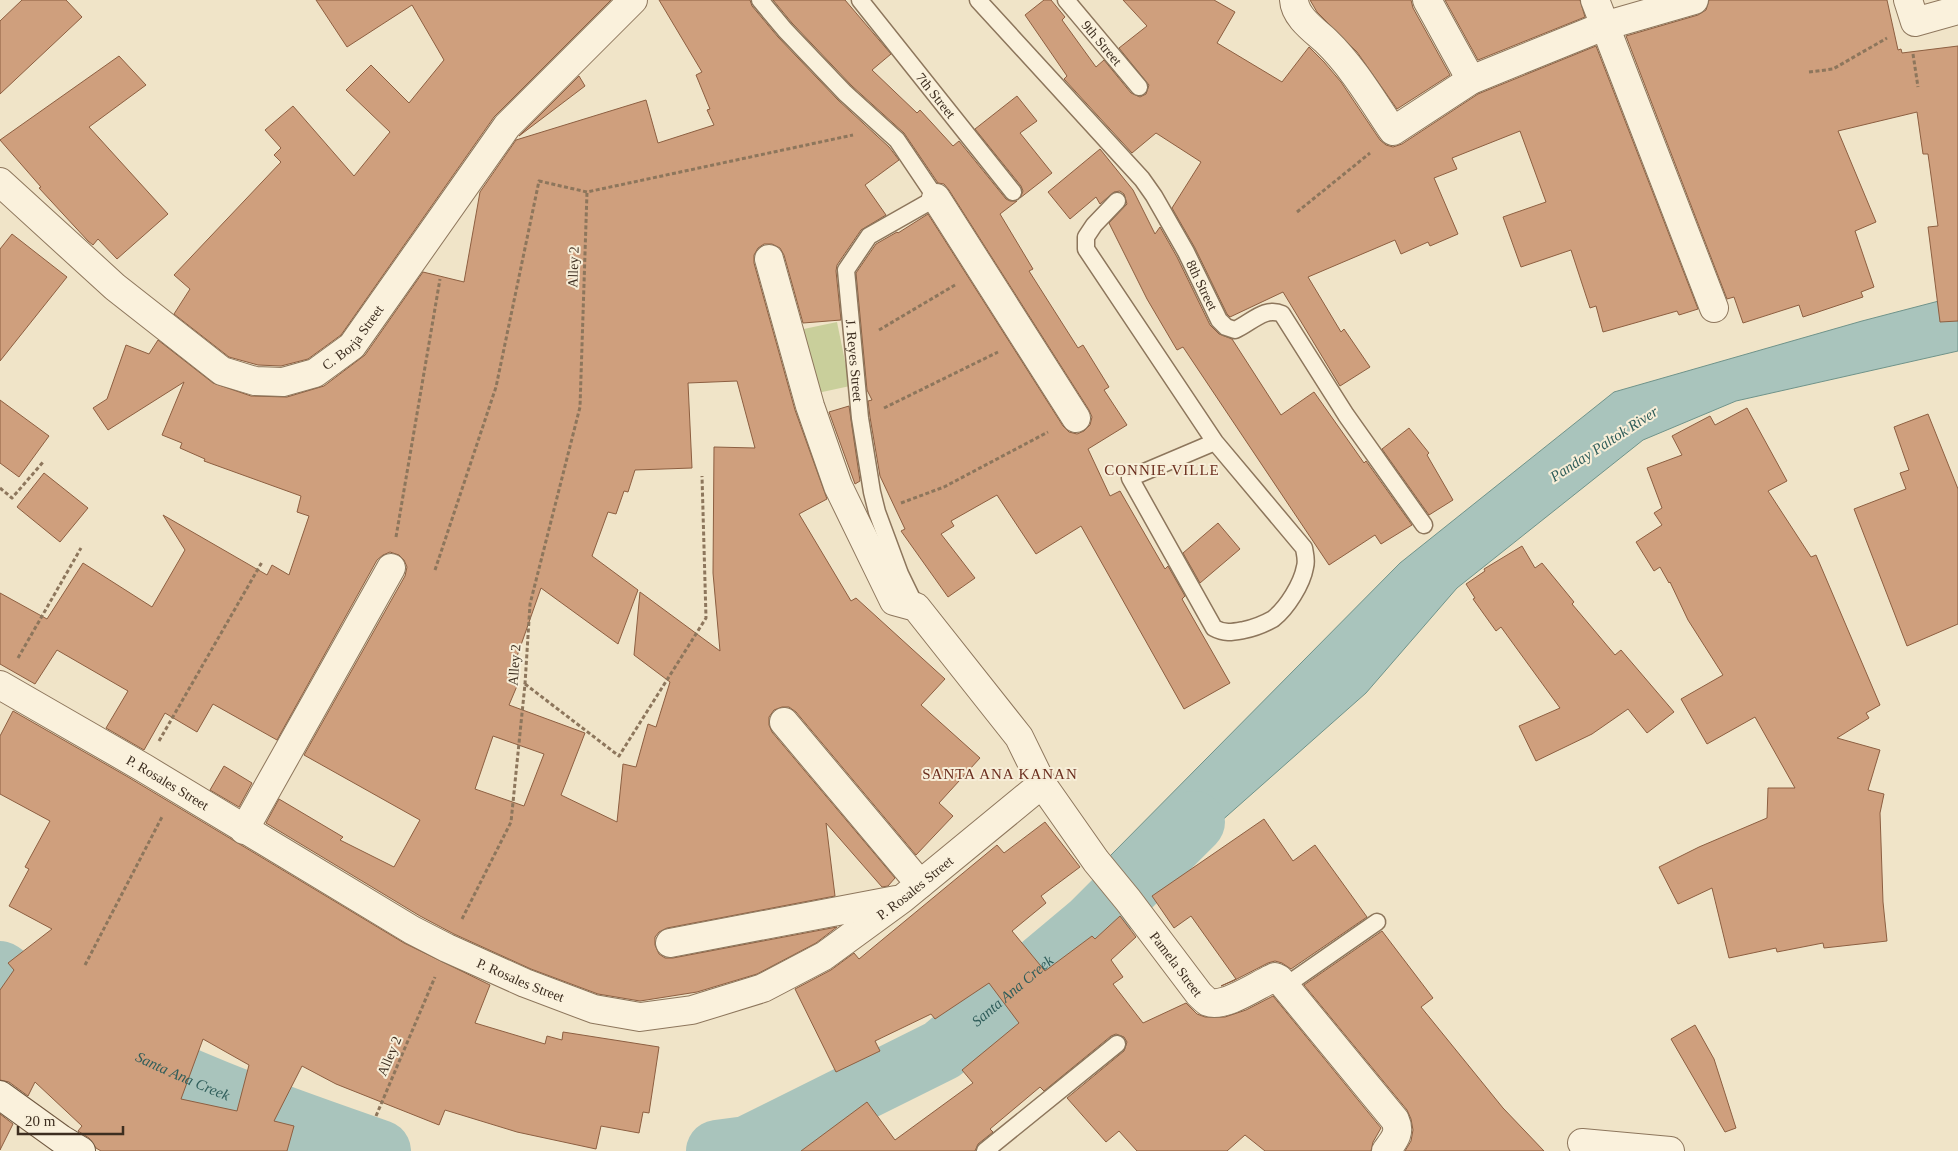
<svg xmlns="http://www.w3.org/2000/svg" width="1958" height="1151" font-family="Georgia,serif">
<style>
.green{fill:#c9cf9b}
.water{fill:#a9c4bc;stroke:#6f938a}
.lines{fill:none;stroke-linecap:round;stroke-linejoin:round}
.river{stroke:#a9c4bc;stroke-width:62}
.building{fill:#cf9f7d;stroke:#8d5f41;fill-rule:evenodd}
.lane-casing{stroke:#8d765c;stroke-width:19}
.street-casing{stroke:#8d765c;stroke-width:30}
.secondary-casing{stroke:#6f573f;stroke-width:30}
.path{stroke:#8d765c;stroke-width:3;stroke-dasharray:4 2.5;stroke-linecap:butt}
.lane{stroke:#faf1dc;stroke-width:16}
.street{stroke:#faf1dc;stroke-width:28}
.secondary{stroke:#faf1dc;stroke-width:28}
.labels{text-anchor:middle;stroke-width:4;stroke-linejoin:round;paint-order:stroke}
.street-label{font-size:14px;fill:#3d2e20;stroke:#f7eed8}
.water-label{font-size:15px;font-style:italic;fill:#2f5d5a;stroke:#f7eed8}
.neighbourhood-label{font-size:15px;letter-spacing:1px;fill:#6b2e1e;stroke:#f7eed8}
</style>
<rect width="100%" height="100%" fill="#f0e4c8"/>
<path class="green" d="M837,322L850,386L813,394L799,330Z"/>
<path class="water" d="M1958,296V351L1736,401L1643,440L1457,588L1366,693L1141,892L1110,856L1400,563L1614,392L1862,321Z"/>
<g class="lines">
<g class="river">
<path id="s1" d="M0,972C19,986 38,1001 59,1014C159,1074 270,1113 380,1151"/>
<path id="s2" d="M717,1151L747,1147L942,1050L1092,924L1194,822"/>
</g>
</g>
<g class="building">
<path d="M22,0H66L82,17L0,94V21Z"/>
<path d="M316,0H611L494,117L341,335L308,359L281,366L258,365L229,357L174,314L190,289L174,275L281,162L274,155L281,148L265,130L293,106L354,176L390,132L346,90L371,65L409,103L444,60L412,5L347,47Z"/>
<path d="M659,0H750L752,6L778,37L838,100L889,147L899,160L865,185L886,215L861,230L837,265L836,271L841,320L803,323L784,255L780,248L772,244H764L758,248L754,255V263L795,410L827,499L799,514L851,601L856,598L945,679L921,705L980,758L939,803L953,816L916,855L796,712L789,707H782L774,710L769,717V725L772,732L895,878L888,886L882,887L826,823L835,896L667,928L659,932L655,937V945L659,954L665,958H673L837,927L816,943L757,974L697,992L640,1001L598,994L531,969L454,934L420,916L266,823L279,799L343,837L340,840L394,867L420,820L304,755L405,576L407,567L404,560L399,555L390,552L383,555L377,560L277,740L213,704L197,732L165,713L144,750L106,728L128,691L57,650L35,684L0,664V593L47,619L83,563L152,607L185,550L163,515L267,575L272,565L289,575L309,516L297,512L301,496L204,461L205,459L180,448L182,443L162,435L184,382L108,430L93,408L107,399L126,345L149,354L158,340L213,383L251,396L287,397L324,386L365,355L423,272L464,282L480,192L516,140L646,100L658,143L714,125L707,110L710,109L696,75L702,72ZM737,381L755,448L714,447L713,573L720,651L640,592L634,655L670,682L656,727L648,724L636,767L623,764L617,822L561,795L585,733L509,705L517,686L508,682L541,588L618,644L638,590L592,556L608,512L616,514L624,491L628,492L635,470L692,468L688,383ZM493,736L544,754L524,806L475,789Z"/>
<path d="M773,0H845L891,54L872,70L917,113L920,110L953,146L959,141L1006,199L1010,201H1017L1000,214L1033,269L1029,271L1078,348L1083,345L1109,387L1104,390L1127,425L1088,449L1110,496L1120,491L1165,569L1168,566L1185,596L1182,599L1230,683L1184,709L1081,526L1036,554L997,495L951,521L954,526L941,534L975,578L948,597L901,531L905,529L880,476L870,417L868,401L872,400L867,390L856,273L876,244L897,232L898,233L928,214L1063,426L1069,432L1077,434L1084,431L1090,425L1092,417L1089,410L949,190L944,184L938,183L904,133L852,86L792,23Z"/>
<path d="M1044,0H1051L1065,17L1062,20L1096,67L1104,60L1131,93L1140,97L1146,94L1149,85L1119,48L1147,26L1123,0H1214L1235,12L1217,43L1282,82L1309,47L1324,62L1341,82L1380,140L1386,145L1393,147L1402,144L1478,94L1596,46L1698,309L1679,315L1677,311L1603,332L1596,306L1590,308L1571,250L1521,267L1503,217L1546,202L1520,131L1452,158L1457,169L1434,178L1458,234L1430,246L1428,242L1401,254L1395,240L1308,277L1341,332L1344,329L1370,367L1340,386L1283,292L1230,317L1227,314L1195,248L1172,208L1201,162L1156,133L1132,153L1064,79L1067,76L1025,15Z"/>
<path d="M1310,0H1411L1413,8L1450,75L1397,109L1357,52L1317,12Z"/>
<path d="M1445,0H1580L1585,17L1478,60Z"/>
<path d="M1709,0H1887L1898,50L1901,49L1902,53L1958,46V321L1940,322L1928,227L1938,226L1928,154H1923L1917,112L1838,131L1876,222L1855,231L1874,287L1861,292L1863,297L1803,317L1799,305L1743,323L1734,297L1727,299L1626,36L1698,15L1706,10Z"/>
<path d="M119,56L146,85L89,127L168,214L117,259L98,239L93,245L88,241L39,188L41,187L0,140Z"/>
<path d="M579,76L585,86L519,136Z"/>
<path d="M1017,96L1037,121L1020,133L1052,173L1020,198L1023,191L1021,186L975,129Z"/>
<path d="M1100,149L1133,190L1155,234L1160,227L1177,257L1210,325L1219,334L1232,339L1281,415L1314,392L1364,463L1366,461L1412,525L1381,544L1375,535L1329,565L1183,347L1177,350L1147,299L1109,223L1127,204L1124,194L1120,191L1114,192L1100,204L1096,197L1070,219L1048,192Z"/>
<path d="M12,234L67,277L0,361V249Z"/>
<path d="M0,400L49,436L19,477L0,463Z"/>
<path d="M849,406L860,481L855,484L829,412Z"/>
<path d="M1747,408L1787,481L1768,491L1811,557L1816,555L1880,705L1866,713L1869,718L1837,738L1880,750L1868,790L1884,794L1880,813L1883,902L1887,941L1824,948L1823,943L1777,952L1776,948L1729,958L1712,888L1678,904L1659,867L1699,847L1767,818L1768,788H1795L1755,717L1707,744L1681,699L1723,675L1688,620L1670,582L1669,583L1660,567L1654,571L1636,542L1662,525L1654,513L1662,508L1647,468L1682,455L1672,436L1710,416L1715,425Z"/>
<path d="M1928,414L1958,489V624L1907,646L1854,509L1906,489L1900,473L1909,470L1894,427Z"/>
<path d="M1409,428L1429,453L1427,455L1453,500L1429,515L1382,449Z"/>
<path d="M44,473L88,508L60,542L17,507Z"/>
<path d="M1218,523L1240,549L1200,583L1183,553Z"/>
<path d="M1522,546L1535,568L1542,563L1574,602L1572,604L1615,655L1621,650L1674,712L1647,733L1628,709L1592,734L1536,761L1519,726L1560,708L1501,627L1496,631L1473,599L1475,598L1466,584L1485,571L1484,569Z"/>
<path d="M13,711L128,777L404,943L490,985L475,1023L545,1044L547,1036L562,1040L563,1032L659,1047L649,1113L643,1112L639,1133L601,1126L596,1149L517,1132L445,1110L439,1125L336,1084L302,1066L274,1121L294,1126L287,1151H101L96,1148L89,1138L78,1131L82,1126L35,1082L28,1096L9,1082L0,1080V990L14,970L8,963L52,929L9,906L29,869L25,867L50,821L0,794V736ZM203,1039L249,1065L237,1111L181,1099Z"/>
<path d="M224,766L252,783L239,807L210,790Z"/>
<path d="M1264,819L1293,861L1315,845L1367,917L1291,969L1282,963L1275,961L1268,963L1233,981L1221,986L1236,979L1191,916L1174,928L1152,896Z"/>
<path d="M1045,822L1080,867L1041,896L1046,903L1012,931L1045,971L1092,936L1095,939L1120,916L1136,937L1111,960L1123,977L1113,984L1143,1023L1186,1003L1197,1014L1205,1017H1225L1246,1010L1273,996L1381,1128L1373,1142L1371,1151H1265L1245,1135L1227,1151H1137L1119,1131L1106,1142L1067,1098L1124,1051L1127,1042L1124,1037L1116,1034L1111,1036L1044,1091L1040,1087L990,1129L993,1132L978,1144L975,1151H801L867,1102L895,1140L973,1083L962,1070L1019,1023L989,983L935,1019L931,1014L875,1041L880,1051L836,1072L795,989L831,970L854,953L859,959L997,845L1004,853Z"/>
<path d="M1382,931L1433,998L1421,1007L1503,1108L1544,1151H1405L1411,1141L1413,1130L1411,1119L1407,1110L1304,985Z"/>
<path d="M1695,1025L1714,1059L1736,1128L1725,1132L1671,1039Z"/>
<path d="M0,1114L13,1124L0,1150Z"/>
</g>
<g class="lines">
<g class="lane-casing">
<g id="lane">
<path id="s3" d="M760,0L785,30L845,93L897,140L936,198L869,236L846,270L860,418L872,492L877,512L900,574L916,607"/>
<path id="s4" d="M860,0L1013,192"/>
<path id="s5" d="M978,0L1142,179L1154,196L1186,252L1219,320L1226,327L1235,330C1251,323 1265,306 1282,314L1346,415L1424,525"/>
<path id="s6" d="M1066,0L1139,87"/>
<path d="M1117,201L1094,225L1086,237V249L1215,442L1304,548C1305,555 1307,560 1305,567C1302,584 1287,608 1273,619C1264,624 1254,628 1244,630C1233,632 1225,634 1214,628L1130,478L1215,442"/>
<path d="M1285,986L1377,922"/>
<path d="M985,1151L1117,1044"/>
</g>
</g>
<g class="street-casing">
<g id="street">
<path d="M1294,0C1295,17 1314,30 1326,41C1353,67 1372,100 1393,131L1471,80L1604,26L1694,0"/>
<path d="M1427,0L1471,80"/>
<path d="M1595,0L1714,308"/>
<path d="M1908,0L1915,22L1958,10"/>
<path id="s7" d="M0,182L115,287L222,371L255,381L283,382L315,373L352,346L507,126L633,0"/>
<path d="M936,198L1076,418"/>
<path id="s8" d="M769,259L810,406L838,486L894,601L916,607L1019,737L1042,784L1096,861L1128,900L1199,994C1202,997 1205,1000 1208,1002C1224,1008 1256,986 1271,979L1275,977L1279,979L1395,1120C1401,1133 1394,1140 1386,1151"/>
<path id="s9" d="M0,685L144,768L412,930L447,948L525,983L594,1009L640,1017L692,1010L763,988L824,956L902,899L1042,784"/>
<path d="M784,722L920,884"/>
<path d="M244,830L391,568"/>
<path d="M670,943L896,900"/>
<path d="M1582,1143L1670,1151"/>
</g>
</g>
<g class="secondary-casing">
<path id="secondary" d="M0,1095L61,1139L81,1151"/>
</g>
<g class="path">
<path d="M1913,54L1918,87"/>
<path d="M1809,72L1833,69L1887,38"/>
<path d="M1297,212L1370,153"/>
<path d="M879,330L955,285"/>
<path d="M884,408L998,352"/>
<path d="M0,488L12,498L44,461"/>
<path d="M901,503L944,487L1048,432"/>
<path d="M396,537L440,279"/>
<path d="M435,570L496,387L539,181L587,192L853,135"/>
<path d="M18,658L81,548"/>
<path d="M525,684L619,756L706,618L702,476"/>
<path d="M159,741L262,562"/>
<path d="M462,919L511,822L525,684L530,604L580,407L587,192"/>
<path d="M85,965L163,815"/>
<path d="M376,1116L435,977"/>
</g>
<use href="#lane" class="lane"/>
<use href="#street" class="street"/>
<use href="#secondary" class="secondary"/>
</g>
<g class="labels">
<g class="street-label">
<text dy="5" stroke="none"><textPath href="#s6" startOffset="56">9th Street</textPath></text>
<text dy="5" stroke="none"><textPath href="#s4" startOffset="122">7th Street</textPath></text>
<text transform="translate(573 267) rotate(-88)" y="5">Alley 2</text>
<text dy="5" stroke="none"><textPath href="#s5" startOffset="365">8th Street</textPath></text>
<text dy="5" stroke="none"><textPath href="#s7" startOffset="440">C. Borja Street</textPath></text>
<text dy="5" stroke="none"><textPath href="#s3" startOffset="475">J. Reyes Street</textPath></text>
<text transform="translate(514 665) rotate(-86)" y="5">Alley 2</text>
<text dy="5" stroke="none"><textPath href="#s9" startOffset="194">P. Rosales Street</textPath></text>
<text dy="5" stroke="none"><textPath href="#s9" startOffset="1034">P. Rosales Street</textPath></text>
<text dy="5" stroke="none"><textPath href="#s8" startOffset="831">Pamela Street</textPath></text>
<text dy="5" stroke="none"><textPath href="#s9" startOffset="599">P. Rosales Street</textPath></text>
<text transform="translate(389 1056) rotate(-67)" y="5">Alley 2</text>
</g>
<g class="water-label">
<text transform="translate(1604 444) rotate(-33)" y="5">Panday Paltok River</text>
<text dy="5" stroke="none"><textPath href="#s2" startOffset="340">Santa Ana Creek</textPath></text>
<text dy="5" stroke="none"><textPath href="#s1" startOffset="211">Santa Ana Creek</textPath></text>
</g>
<g class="neighbourhood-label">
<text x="1162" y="475">CONNIE VILLE</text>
<text x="1000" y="779">SANTA ANA KANAN</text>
</g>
</g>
<path d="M18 1126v8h105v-8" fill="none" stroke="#3d2e20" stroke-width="2.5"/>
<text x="25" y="1126" font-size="15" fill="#3d2e20" stroke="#f7eed8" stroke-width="4" paint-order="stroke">20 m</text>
</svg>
